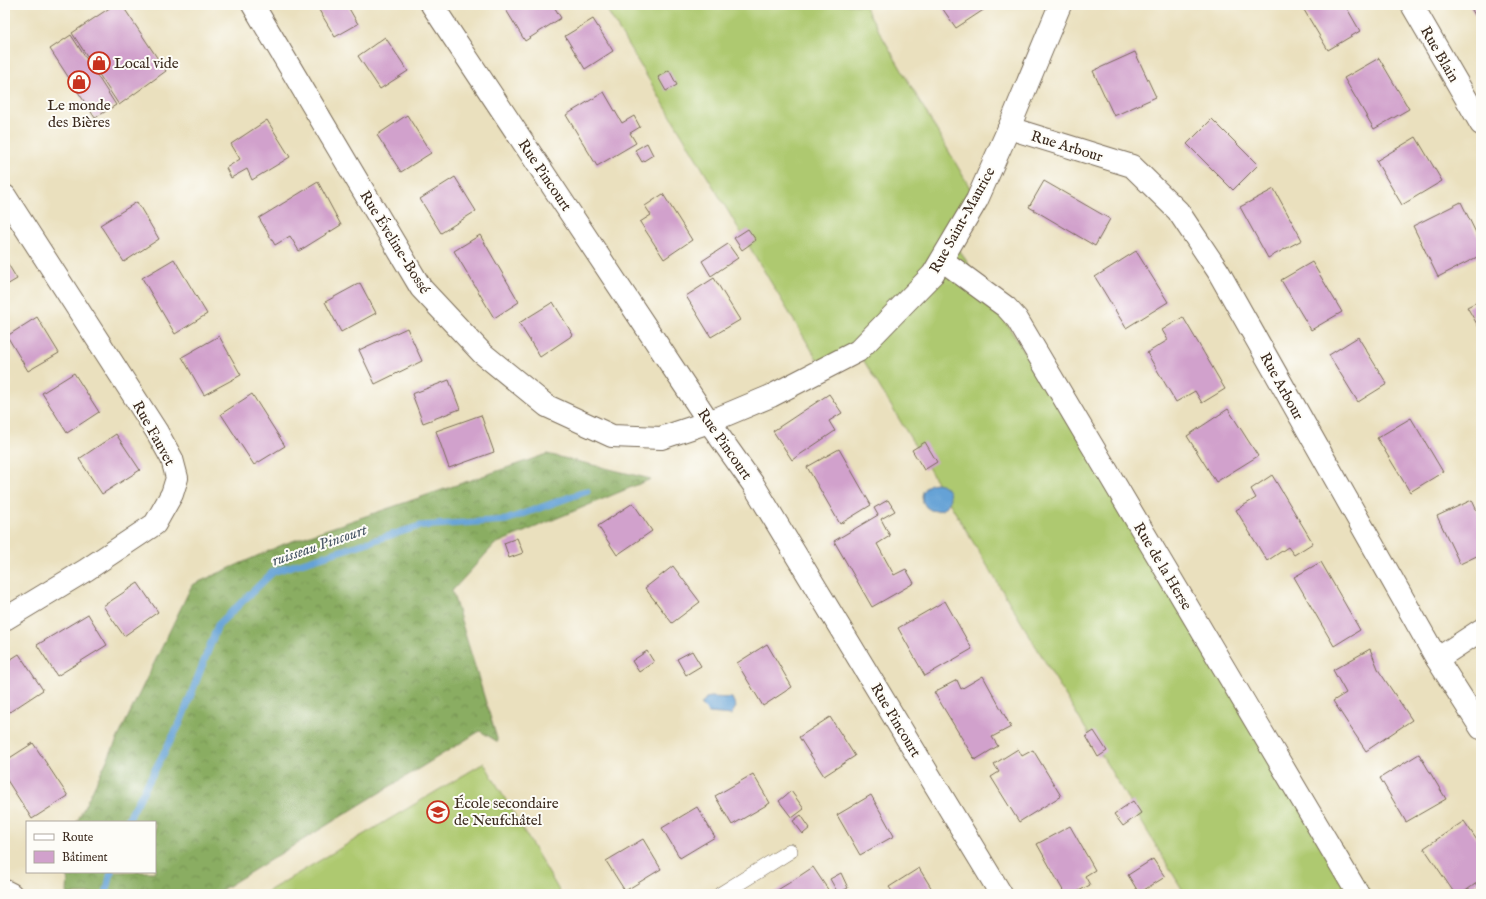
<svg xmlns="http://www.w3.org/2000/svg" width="1486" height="899" font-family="'IM FELL English',serif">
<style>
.grass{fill:#aec96f;stroke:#747a46}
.forest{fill:url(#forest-crowns);stroke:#626c40}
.water{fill:#65a2d6;stroke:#50667a}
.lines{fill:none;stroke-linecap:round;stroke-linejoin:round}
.stream{stroke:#65a2d6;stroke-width:7}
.building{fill:#d1a1cc}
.service-casing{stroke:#786a56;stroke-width:16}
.minor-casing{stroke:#786a56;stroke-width:24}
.service{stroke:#fff;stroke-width:15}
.minor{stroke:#fff;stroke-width:22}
.labels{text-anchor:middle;stroke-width:4;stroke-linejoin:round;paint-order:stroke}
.street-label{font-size:15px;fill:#3b2a1e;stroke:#fdfcf7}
.poi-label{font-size:15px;fill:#3b2a1e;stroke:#fdfcf7;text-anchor:start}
.water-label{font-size:16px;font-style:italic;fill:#4c5a68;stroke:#fdfcf7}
</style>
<defs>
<pattern id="forest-crowns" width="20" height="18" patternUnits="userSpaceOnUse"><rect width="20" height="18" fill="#8aad62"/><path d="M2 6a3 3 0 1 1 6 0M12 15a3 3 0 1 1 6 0" fill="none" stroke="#728d50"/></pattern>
</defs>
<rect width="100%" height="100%" fill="#fdfcf7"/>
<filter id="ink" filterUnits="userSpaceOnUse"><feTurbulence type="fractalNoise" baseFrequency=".025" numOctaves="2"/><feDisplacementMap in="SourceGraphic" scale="8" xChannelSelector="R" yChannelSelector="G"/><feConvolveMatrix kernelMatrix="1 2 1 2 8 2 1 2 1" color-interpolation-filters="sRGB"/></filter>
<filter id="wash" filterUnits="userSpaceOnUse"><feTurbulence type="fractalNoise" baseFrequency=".012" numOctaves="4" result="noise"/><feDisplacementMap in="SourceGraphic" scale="16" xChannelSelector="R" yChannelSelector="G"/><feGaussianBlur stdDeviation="0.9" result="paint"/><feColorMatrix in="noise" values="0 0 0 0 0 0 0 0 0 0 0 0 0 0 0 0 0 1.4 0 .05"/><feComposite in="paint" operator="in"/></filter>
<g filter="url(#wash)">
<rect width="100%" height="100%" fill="#eae0be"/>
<g class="grass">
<path d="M604,5H864L977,200L953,240L1371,894H1185L858,351L823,369Z"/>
<path d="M484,763L561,894H266L265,893Z"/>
</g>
<path class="forest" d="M547,454L651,479L495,544L452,591L498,742L480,731L215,894H67L68,872H155V822H77L192,585L284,544Z"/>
<g class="water">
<circle cx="936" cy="497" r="14"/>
<path d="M711,697L732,698L736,707L731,715L709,713L701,705L706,698Z"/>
</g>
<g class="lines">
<g class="stream">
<path d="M127,822L180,723L218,625L273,572L420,526L506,520L587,491"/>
<path d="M106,894L111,872"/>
</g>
</g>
<g id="blocks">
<g class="building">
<path d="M114,5H122L166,71L119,105L72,33Z"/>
<path d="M316,5H347L358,24L335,37Z"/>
<path d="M503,5H553L561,18L525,41Z"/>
<path d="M940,5H991L956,28Z"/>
<path d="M1301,5H1345L1360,31L1328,50Z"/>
<path d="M1469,5H1481V25Z"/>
<path d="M593,19L613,51L585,69L565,36Z"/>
<path d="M71,35L116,105L95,118L50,49Z"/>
<path d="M385,37L408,71L380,89L358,56Z"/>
<path d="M1135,52L1156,97L1114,116L1093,71Z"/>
<path d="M1379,58L1409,109L1374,129L1344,78Z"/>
<path d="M669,70L677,85L666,91L658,77Z"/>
<path d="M604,92L622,123L634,116L640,127L630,133L636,143L597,166L566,115Z"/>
<path d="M407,115L431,153L401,172L377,135Z"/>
<path d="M1212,119L1258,165L1233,190L1187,144Z"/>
<path d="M267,120L290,157L252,180L247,169L231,178L226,168L240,159L231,144Z"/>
<path d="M1416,137L1442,181L1402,205L1376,161Z"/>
<path d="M647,143L653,155L642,162L635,150Z"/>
<path d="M455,177L476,211L441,233L420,199Z"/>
<path d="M1044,181L1110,219L1095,246L1029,207Z"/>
<path d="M318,182L341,225L299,251L290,236L275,245L259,218Z"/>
<path d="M1274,189L1302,240L1268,258L1240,207Z"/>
<path d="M663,194L692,240L664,259L640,222L651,215L645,206Z"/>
<path d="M137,202L159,239L124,262L100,225Z"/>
<path d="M1461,202L1481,243V255L1438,277L1413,226Z"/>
<path d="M748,229L756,240L742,250L734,238Z"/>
<path d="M480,235L519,302L494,318L454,251Z"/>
<path d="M728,244L738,258L711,276L702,261Z"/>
<path d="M1136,251L1168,302L1126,328L1095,277Z"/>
<path d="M5,259L17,279L5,286Z"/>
<path d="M174,259L207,314L175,334L142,278Z"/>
<path d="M1312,262L1342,312L1311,330L1281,280Z"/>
<path d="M714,278L740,320L711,337L686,296Z"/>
<path d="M360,283L376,313L341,332L325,302Z"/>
<path d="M1481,300V331L1467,307Z"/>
<path d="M553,302L573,335L540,357L519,323Z"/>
<path d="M37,317L59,353L28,371L7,336Z"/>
<path d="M1183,317L1225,389L1202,403L1195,391L1176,402L1147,353L1168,340L1162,330Z"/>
<path d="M407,328L422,361L375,384L359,350Z"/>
<path d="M219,336L241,375L204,395L182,357Z"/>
<path d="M1358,337L1387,384L1358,402L1329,355Z"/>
<path d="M74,373L99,412L67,433L42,393Z"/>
<path d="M449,380L460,409L423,423L412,394Z"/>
<path d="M252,394L285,446L254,465L221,414Z"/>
<path d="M829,394L842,413L829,421L835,431L792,460L773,431Z"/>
<path d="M1228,409L1258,456L1216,482L1187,436Z"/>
<path d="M481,415L494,452L449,468L436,431Z"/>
<path d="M1411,418L1443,472L1410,492L1377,438Z"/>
<path d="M116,434L140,470L102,494L79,459Z"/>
<path d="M925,442L937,462L924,470L912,450Z"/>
<path d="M839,449L871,505L840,524L807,467Z"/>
<path d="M1272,475L1313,543L1294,555L1288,547L1267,561L1236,510L1256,498L1251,489Z"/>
<path d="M888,500L895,511L881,519L890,536L877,544L894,575L906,569L914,583L872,607L834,541L878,515L874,508Z"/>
<path d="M1472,500L1481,520V554L1460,564L1437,516Z"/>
<path d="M633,503L652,531L617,555L598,526Z"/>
<path d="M517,538L523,553L509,558L504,543Z"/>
<path d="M1321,562L1360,630L1334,646L1294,577Z"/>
<path d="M673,566L700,602L672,623L645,588Z"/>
<path d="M138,583L158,612L124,636L103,606Z"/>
<path d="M945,601L972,649L925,676L898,628Z"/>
<path d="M88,614L107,645L57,676L37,645Z"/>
<path d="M767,644L792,687L763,706L737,663Z"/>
<path d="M1370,649L1379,671L1412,720L1366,751L1333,701L1346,693L1333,670Z"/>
<path d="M647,651L654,662L639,672L632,661Z"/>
<path d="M692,651L701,666L686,675L677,659Z"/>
<path d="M19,654L43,690L5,715V663Z"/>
<path d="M983,676L1011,727L992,737L998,746L975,760L934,692L957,680L961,689Z"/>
<path d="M830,717L855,756L824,776L799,737Z"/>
<path d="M1094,731L1107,751L1098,757L1086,736Z"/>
<path d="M33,743L68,796L32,819L5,777V761Z"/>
<path d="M1018,749L1022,756L1033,750L1061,796L1019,822L991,777L999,772L994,764Z"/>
<path d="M1419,754L1446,799L1406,822L1380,778Z"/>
<path d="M753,774L770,803L732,825L715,796Z"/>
<path d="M791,791L804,809L792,818L779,801Z"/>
<path d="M871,795L894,836L860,855L837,815Z"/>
<path d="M1133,801L1141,813L1123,826L1114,814Z"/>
<path d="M697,807L715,837L680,858L662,828Z"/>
<path d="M801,815L810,828L803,834L793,821Z"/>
<path d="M1464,821L1481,846V880L1461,894H1455L1424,848Z"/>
<path d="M1070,826L1095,870L1085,876L1090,885L1073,894H1065L1037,844Z"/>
<path d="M643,839L661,869L625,891L606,861Z"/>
<path d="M1153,859L1165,877L1139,893L1128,875Z"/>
<path d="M813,867L831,894H771L789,883Z"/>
<path d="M919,868L935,894H894L889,887Z"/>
<path d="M841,873L848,888L838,893L830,879Z"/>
</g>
</g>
</g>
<g filter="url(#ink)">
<use href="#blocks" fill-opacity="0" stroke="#786a56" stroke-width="1"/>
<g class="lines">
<g class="service-casing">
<path id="service" d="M721,894L790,851"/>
</g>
<g class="minor-casing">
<g id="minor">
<path d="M253,5L421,288L482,353L547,406L612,436L661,438L709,422L771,396L858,351L933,274L977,200L1009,128L1060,5"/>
<path d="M432,5L709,422L753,484L1001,894"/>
<path d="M1412,5L1481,124"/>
<path d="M1009,128L1132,166L1178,211L1218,271L1437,659L1481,728"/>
<path d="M5,196L157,432L172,459L177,478L172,494L155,524L86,570L5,619"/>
<path d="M942,260L1006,307L1017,319L1358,894"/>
<path d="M1437,659L1481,630"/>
<path d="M5,891L11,894"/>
</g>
</g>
<use href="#service" class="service"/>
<use href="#minor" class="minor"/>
</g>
</g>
<defs>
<g id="shop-ring" transform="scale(1.15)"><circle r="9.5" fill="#fdfcf7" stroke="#c8321e" stroke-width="1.5"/><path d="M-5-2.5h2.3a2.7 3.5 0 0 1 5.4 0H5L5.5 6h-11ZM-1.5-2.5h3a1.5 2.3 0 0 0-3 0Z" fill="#c8321e"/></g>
<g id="school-ring" transform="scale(1.15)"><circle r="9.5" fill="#fdfcf7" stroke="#c8321e" stroke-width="1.5"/><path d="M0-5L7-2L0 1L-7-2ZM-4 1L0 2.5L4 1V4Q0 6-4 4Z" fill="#c8321e"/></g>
</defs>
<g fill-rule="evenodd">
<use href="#shop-ring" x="99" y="63"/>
<use href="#shop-ring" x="79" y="82"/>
<use href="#school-ring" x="438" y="812"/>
</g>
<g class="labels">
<g class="street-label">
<text transform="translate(1440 54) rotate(60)" y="5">Rue Blain</text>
<text transform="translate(1067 146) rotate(17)" y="5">Rue Arbour</text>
<text transform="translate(545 175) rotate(56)" y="5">Rue Pincourt</text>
<text transform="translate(962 220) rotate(-61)" y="5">Rue Saint-Maurice</text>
<text transform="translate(395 242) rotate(58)" y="5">Rue Éveline-Bossé</text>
<text transform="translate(1282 386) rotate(61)" y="5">Rue Arbour</text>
<text transform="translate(154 433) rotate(61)" y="5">Rue Fauvet</text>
<text transform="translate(725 444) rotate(55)" y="5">Rue Pincourt</text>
<text transform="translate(1163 566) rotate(59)" y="5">Rue de la Herse</text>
<text transform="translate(896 720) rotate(59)" y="5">Rue Pincourt</text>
</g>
<g class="poi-label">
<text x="114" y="68">Local vide</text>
<text x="79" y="110" text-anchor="middle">Le monde<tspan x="79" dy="17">des Bières</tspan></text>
<text x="454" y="808">École secondaire<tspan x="454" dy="17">de Neufchâtel</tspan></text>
</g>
<g class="water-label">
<text transform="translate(319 544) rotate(-19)" y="6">ruisseau Pincourt</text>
</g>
</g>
<rect width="1486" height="899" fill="none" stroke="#fdfcf7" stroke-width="20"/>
<rect x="26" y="821" width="130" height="52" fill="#fdfcf7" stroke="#afa8a0"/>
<rect x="34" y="834" width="20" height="6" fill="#ffffff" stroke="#afa8a0"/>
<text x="62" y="841" font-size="12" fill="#3b2a1e">Route</text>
<rect x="34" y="851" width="20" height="12" fill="#d1a1cc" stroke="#afa8a0"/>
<text x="62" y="861" font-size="12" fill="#3b2a1e">Bâtiment</text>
</svg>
